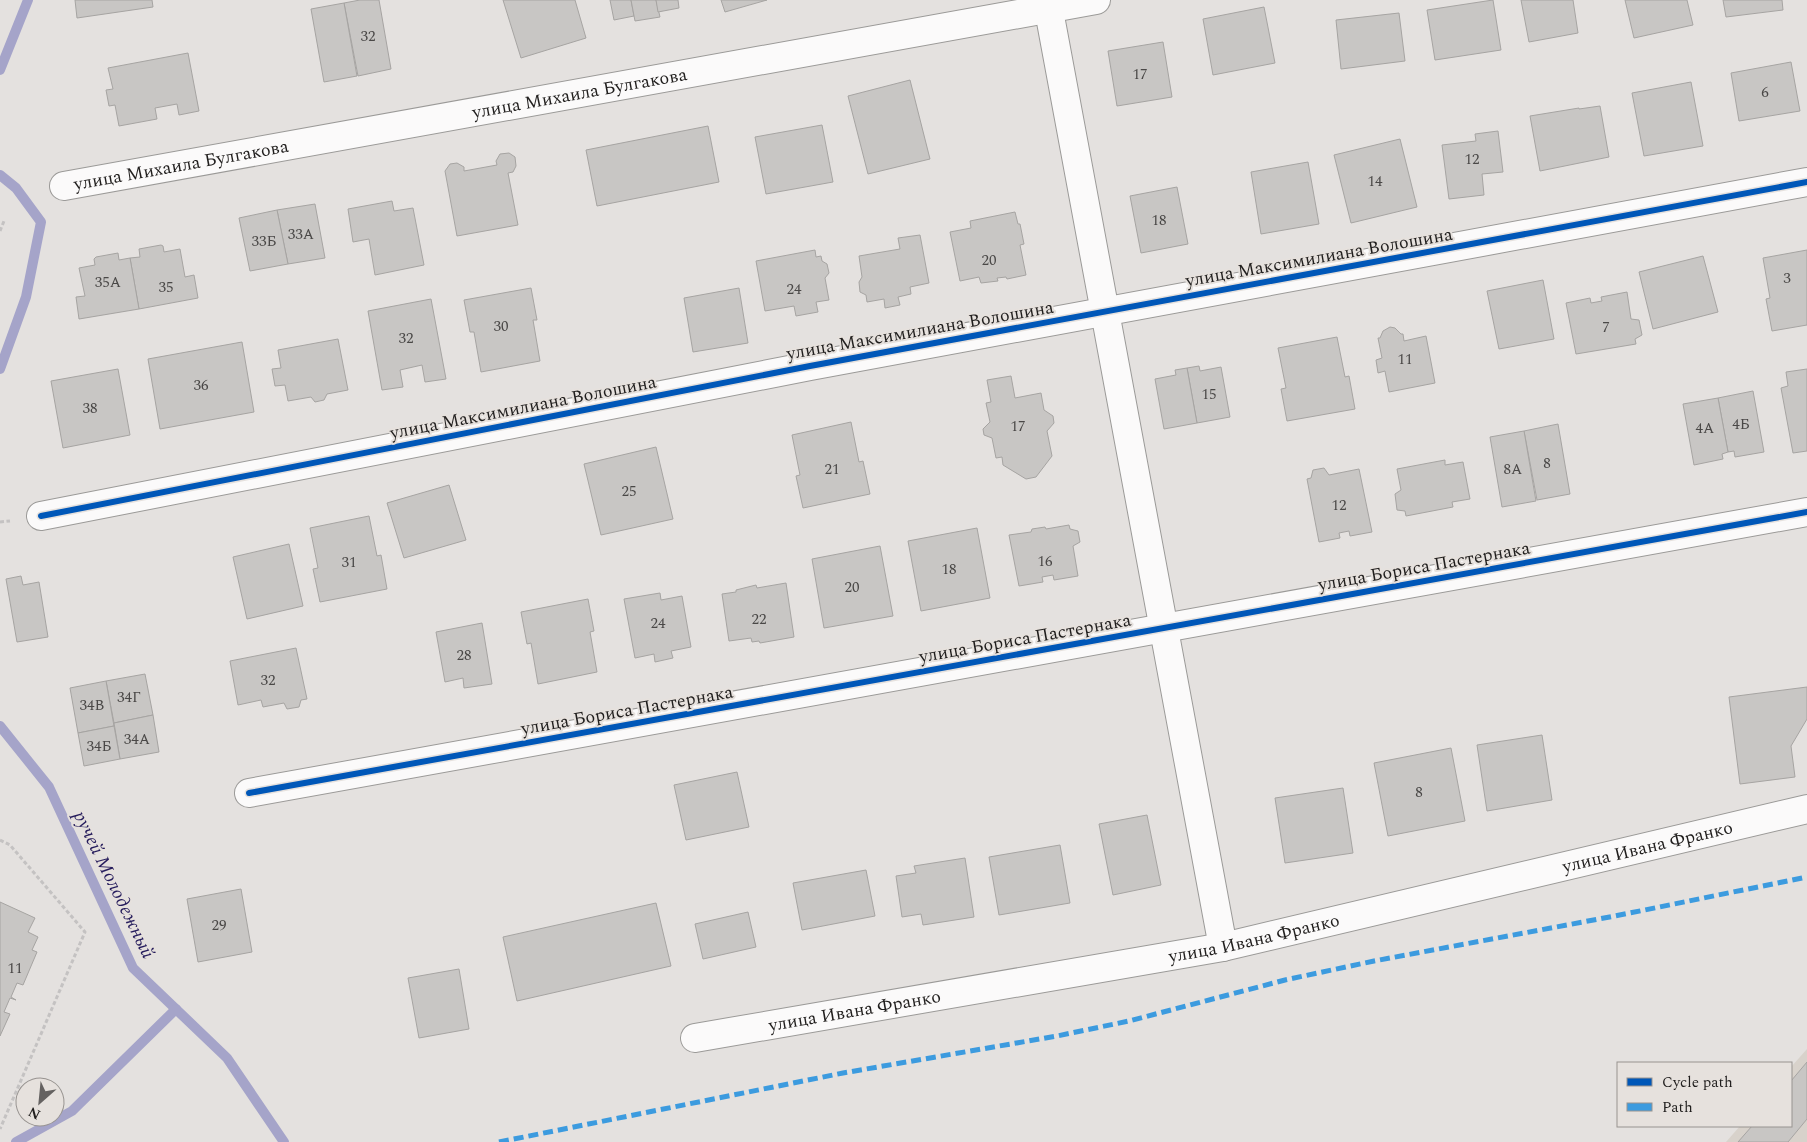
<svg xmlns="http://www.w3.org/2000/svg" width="1807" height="1142" font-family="Spectral,serif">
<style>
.built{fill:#d8d2cb}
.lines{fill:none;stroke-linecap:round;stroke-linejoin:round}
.stream{stroke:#a5a4c9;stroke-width:10}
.building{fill:#c8c6c4;stroke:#a6a4a2}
.minor-casing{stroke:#9b9a98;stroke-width:30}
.path{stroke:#c4c2c2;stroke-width:3;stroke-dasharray:4 2.5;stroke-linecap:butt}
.minor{stroke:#fbfafa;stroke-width:28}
.quiet{stroke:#3c9bdf;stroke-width:5;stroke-dasharray:10 5;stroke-linecap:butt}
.cycleway-casing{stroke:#e6e1dd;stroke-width:9}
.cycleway{stroke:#0057b8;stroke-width:6}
.labels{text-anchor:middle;stroke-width:4;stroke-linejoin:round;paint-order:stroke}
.number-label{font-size:15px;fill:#4a4847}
.street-label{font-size:18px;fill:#201e1d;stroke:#e6e1dd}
.water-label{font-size:19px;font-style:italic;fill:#251c5c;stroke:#e6e1dd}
</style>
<rect width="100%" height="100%" fill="#e4e1df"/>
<path class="built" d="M1807,1049V1142H1726L1740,1126H1791V1067Z"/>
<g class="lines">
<g class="stream">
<path d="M0,70L28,0"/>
<path d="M0,175L16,188L41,222L26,297L0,369"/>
<path d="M0,726L49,787L133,968L227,1058L284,1142"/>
<path d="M16,1142L72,1111L176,1009"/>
</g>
</g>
<g class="building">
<path d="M75,0H152L153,7L77,18Z"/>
<path d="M360,0H379L391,69L358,76L344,3Z"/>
<path d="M503,0H575L586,38L521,58Z"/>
<path d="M610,0H631L634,16L614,20Z"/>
<path d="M631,0H656L660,17L635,21Z"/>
<path d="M656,0H678L679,8L658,12Z"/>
<path d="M721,0H767L725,12Z"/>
<path d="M1493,0L1501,50L1435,60L1427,10Z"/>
<path d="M1521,0H1573L1578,33L1529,42Z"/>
<path d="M1625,0H1687L1693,25L1634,38Z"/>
<path d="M1723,0H1782L1783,10L1726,17Z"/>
<path d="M344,3L357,76L324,82L311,9Z"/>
<path d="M1264,7L1275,63L1213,75L1203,19Z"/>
<path d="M1399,13L1405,61L1341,69L1336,20Z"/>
<path d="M1163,42L1172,97L1117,106L1108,51Z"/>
<path d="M188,53L199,111L179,115L177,104L155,108L157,119L119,126L115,105L109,106L106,90L113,89L108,68Z"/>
<path d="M1791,62L1800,111L1739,121L1731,73Z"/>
<path d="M910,80L930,159L868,174L848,96Z"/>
<path d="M1691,82L1703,146L1644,156L1632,93Z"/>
<path d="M1600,106L1609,157L1540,171L1530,116L1579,108V109Z"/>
<path d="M822,125L833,182L766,194L755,137Z"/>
<path d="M708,126L719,182L597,206L586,150Z"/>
<path d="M1498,131L1503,172L1482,174L1484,195L1449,199L1442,145L1476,141L1475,134Z"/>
<path d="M1400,139L1417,207L1351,223L1334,155Z"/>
<path d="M509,153L515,157L516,166L513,172L508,173L518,225L457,236L445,171L450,164L457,163L464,167V171L497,165L496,161L500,154Z"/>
<path d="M1308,162L1319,224L1261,234L1251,172Z"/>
<path d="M1177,187L1188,244L1141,253L1130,196Z"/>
<path d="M392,201L394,211L413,208L424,265L375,275L369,239L353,242L348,209Z"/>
<path d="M315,204L325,258L288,264L277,210Z"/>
<path d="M277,210L288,264L250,271L239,218Z"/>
<path d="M1015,212L1018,224H1020L1024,244L1020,245L1026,275L1007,279L1006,277L997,278L998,281L981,283L979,277L960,281L950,232L971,228L970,221Z"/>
<path d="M920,235L929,283L910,287L911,294L898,297L900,305L885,308L884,299L867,302L866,295L860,292L859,282L862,277L859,256L900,249L898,238Z"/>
<path d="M161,245L163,246L164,252L180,249L185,277L194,275L198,298L139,309L130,258L140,257L139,249Z"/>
<path d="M815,250L816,257L821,256L822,261L827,264L829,273L825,278L829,300L816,302L818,312L796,316L794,306L765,311L756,261Z"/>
<path d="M1807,250V325L1772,331L1766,299L1770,298L1763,258Z"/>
<path d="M118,253L119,260L130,258L139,309L79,319L76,297L85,296L79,268L95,265L94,259L96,257Z"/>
<path d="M1703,256L1718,312L1653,329L1639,272Z"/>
<path d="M1543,280L1554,339L1499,349L1487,291Z"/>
<path d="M531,288L537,320H533L540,361L481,372L474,332H470L464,300Z"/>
<path d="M739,288L748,343L693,352L684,298Z"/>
<path d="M1627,292L1631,319L1639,320L1642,335L1635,339L1636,344L1576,354L1566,303L1590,298L1591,303L1602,301L1601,297Z"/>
<path d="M431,299L446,379L425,382L422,365L400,370L403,387L382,390L368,311Z"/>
<path d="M1390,327L1395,328L1401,334H1403L1404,341L1426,336L1435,383L1389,392L1385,371L1378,373L1376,360L1382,358L1378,338H1380L1383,331Z"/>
<path d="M1337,337L1345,377L1349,376L1355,409L1287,421L1281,389L1286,388L1278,348Z"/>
<path d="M338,339L348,390L327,394L324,400L315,402L311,397L288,401L285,385L275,386L272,369L281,368L278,350Z"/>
<path d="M242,342L254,412L160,429L148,359Z"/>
<path d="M1199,366L1200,371L1221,367L1230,417L1197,423L1187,368Z"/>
<path d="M1187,368L1197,423L1164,429L1155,379L1176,375L1175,370Z"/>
<path d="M118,369L130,435L63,448L51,381Z"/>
<path d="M1807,369V451L1793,453L1781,388L1788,386L1786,372Z"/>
<path d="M1011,376L1015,398L1041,393L1044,410L1053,416L1054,423L1047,431L1052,456L1036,477L1026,479L1003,465L1002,457L996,458L992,438L984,435L983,429L990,422L986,403L991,402L987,380Z"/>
<path d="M1753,391L1764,452L1735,457L1734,451L1728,452L1718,398Z"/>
<path d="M1718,398L1728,452L1722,454L1723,459L1694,465L1683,404Z"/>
<path d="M851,422L859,462L863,461L870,494L803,508L796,476L800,475L792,435Z"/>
<path d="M1558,424L1570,494L1537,500L1524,431Z"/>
<path d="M1524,431L1536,501L1502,507L1490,437Z"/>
<path d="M656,447L673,519L601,535L584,464Z"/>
<path d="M1445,460V465L1463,462L1470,499L1452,502L1453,507L1406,516L1405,511L1397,510L1395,494L1401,490L1397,469Z"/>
<path d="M1324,468L1329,475L1359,469L1372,532L1350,536L1349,531L1339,533L1340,538L1319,542L1307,479L1311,478L1313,470Z"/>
<path d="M449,485L466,540L404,558L387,503Z"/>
<path d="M369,516L377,556L381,555L387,589L320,602L313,569L318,568L310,528Z"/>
<path d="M1069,525L1070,529L1078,531L1080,542L1073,546L1078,576L1054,580L1053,575L1042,577L1043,582L1019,586L1009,535L1031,532L1032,529L1045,527L1046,529Z"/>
<path d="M977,528L990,598L921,611L908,541Z"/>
<path d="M289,544L303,606L247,619L233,557Z"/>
<path d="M880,546L893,616L824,628L812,559Z"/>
<path d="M21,576L23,585L39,582L48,637L17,642L6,579Z"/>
<path d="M786,583L794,637L760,643L759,641L752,642L751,638L729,641L722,594L736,592V590L756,585L757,588Z"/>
<path d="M660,593L661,600L682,596L691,647L671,651L673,658L655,662L654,654L635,658L624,599Z"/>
<path d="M588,599L594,631L590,632L597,672L538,684L531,643L527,644L521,612Z"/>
<path d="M482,623L492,684L464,688L463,678L445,682L436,632Z"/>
<path d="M296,648L307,699L301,700L299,707L287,709L284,703L263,707L261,700L238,705L230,661Z"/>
<path d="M145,674L153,715L114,723L106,681Z"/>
<path d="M106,681L114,726L78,733L70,688Z"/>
<path d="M1807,687V719L1791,746L1795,777L1740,784L1729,697Z"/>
<path d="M153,715L159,752L120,759L114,723Z"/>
<path d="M114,726L120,759L84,766L78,733Z"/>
<path d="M1542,735L1552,800L1487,811L1477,745Z"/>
<path d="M1451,748L1465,821L1388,836L1374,763Z"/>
<path d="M737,772L749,827L686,840L674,785Z"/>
<path d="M1343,788L1353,853L1285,863L1275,798Z"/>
<path d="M1147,815L1161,885L1113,895L1099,824Z"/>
<path d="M1060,845L1070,903L999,915L989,857Z"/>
<path d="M965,858L974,917L923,925L921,914L902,917L896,876L916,873L914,866Z"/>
<path d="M866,870L875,916L802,930L793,883Z"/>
<path d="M241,889L252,952L198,962L187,899Z"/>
<path d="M0,902L35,918L28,932L38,937L32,950L37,952L23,985L17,983L11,997L16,1000L10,998L4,1012L10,1014L0,1036Z"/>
<path d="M656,903L671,966L517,1001L503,937Z"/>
<path d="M748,912L756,947L703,959L695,924Z"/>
<path d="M459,969L469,1029L419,1038L408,978Z"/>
<path d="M1807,1062V1119L1788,1142H1738L1752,1126H1791V1081Z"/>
</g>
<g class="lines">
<g class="minor-casing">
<g id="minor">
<path d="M1047,0L1223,947"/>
<path id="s1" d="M64,186L1096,0"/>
<path d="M41,516L810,366L1807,182"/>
<path d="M249,793L1807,512"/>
<path id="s2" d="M695,1038L1223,947L1807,809"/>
</g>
</g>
<g class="path">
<path d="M0,231L4,221"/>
<path d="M0,522L10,521"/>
<path d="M0,840L10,845L85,932L0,1129"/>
</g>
<use href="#minor" class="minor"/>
<path class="quiet" d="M499,1142L843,1073L1057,1036L1129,1021L1285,980L1374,961L1615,916L1807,877"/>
<g class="cycleway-casing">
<g id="cycleway">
<path d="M41,516L810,366L1807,182"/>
<path d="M249,793L1807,512"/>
</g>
</g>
<use href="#cycleway" class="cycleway"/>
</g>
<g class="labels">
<g class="number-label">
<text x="368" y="41">32</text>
<text x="1140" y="79">17</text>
<text x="1765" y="97">6</text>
<text x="1472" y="164">12</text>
<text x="1375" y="186">14</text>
<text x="1159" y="225">18</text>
<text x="301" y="239">33А</text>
<text x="264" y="246">33Б</text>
<text x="989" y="265">20</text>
<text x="1787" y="283">3</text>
<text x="108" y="287">35А</text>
<text x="166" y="292">35</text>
<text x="794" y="294">24</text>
<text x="501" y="331">30</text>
<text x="1606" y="332">7</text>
<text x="406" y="343">32</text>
<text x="1405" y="364">11</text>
<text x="201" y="390">36</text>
<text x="1209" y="399">15</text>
<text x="90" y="413">38</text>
<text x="1741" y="429">4Б</text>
<text x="1018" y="431">17</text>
<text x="1705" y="433">4А</text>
<text x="1547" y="468">8</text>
<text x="832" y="474">21</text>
<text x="1513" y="474">8А</text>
<text x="629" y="496">25</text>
<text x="1339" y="510">12</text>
<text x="1045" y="566">16</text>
<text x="349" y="567">31</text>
<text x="949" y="574">18</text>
<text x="852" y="592">20</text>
<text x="759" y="624">22</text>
<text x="658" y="628">24</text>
<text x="464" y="660">28</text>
<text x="268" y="685">32</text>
<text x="129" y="702">34Г</text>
<text x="92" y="710">34В</text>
<text x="137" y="744">34А</text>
<text x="99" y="751">34Б</text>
<text x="1419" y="797">8</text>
<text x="219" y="930">29</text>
<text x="15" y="973">11</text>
</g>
<g class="street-label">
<text dy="6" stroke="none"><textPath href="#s1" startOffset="524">улица Михаила Булгакова</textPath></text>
<text dy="6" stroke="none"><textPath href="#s1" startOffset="119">улица Михаила Булгакова</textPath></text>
<text transform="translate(1319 257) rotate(-10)" y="6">улица Максимилиана Волошина</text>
<text transform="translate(920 330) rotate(-10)" y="6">улица Максимилиана Волошина</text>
<text transform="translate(523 407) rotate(-11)" y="6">улица Максимилиана Волошина</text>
<text transform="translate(1424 566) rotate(-10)" y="6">улица Бориса Пастернака</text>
<text transform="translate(1025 638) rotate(-10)" y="6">улица Бориса Пастернака</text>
<text transform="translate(627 710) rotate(-10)" y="6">улица Бориса Пастернака</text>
<text dy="6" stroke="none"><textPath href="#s2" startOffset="972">улица Ивана Франко</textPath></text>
<text dy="6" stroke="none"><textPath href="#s2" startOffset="568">улица Ивана Франко</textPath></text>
<text dy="6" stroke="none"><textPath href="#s2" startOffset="162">улица Ивана Франко</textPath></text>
</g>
<g class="water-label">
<text transform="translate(115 884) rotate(64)" y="7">ручей Молодежный</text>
</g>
</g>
<rect x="1617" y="1062" width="175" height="65" fill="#e6e1dd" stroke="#979390"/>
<rect x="1627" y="1078" width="25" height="8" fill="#0057b8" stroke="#979390"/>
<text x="1662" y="1087" font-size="15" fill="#201e1d">Cycle path</text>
<rect x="1627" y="1103" width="25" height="8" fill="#3c9bdf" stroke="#979390"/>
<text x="1662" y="1112" font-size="15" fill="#201e1d">Path</text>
<g transform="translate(40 1102) rotate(207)"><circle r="24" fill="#e6e1dd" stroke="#979390"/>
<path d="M0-4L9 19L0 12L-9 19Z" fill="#656261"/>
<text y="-8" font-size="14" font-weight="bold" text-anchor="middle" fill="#201e1d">N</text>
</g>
</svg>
